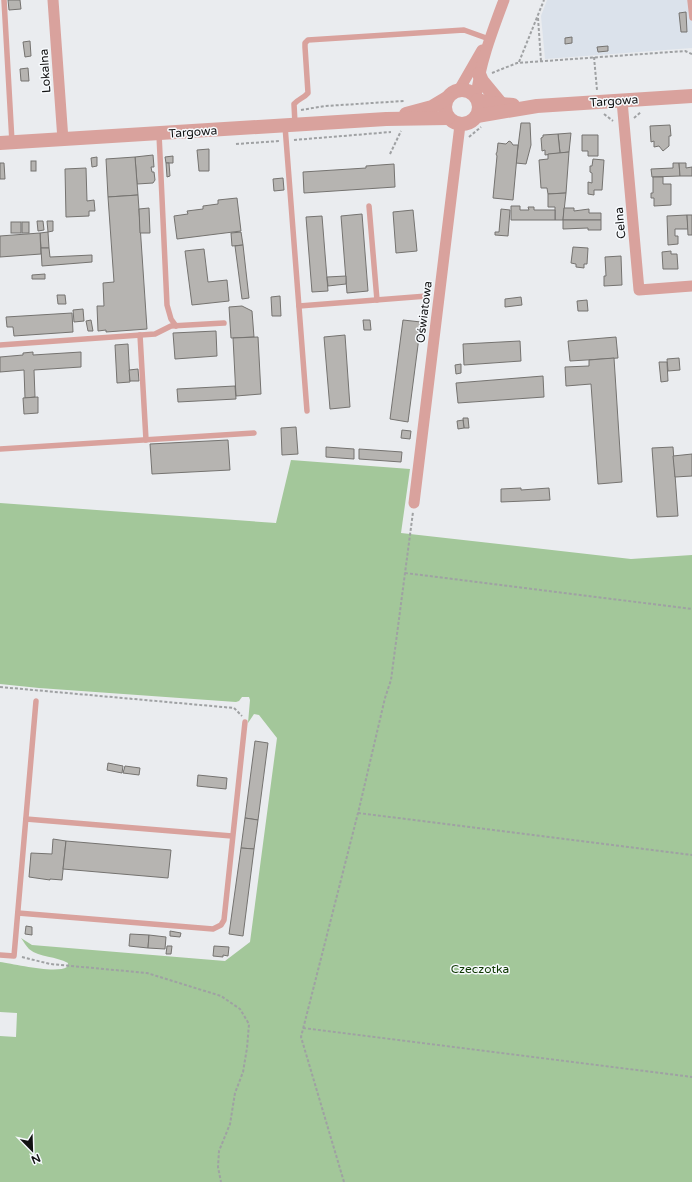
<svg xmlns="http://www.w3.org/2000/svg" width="692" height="1182" font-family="'Varela Round',sans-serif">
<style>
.built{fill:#dbe2eb}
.green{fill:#a3c79a}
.building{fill:#b6b4b1;stroke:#757370}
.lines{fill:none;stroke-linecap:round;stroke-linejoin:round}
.path{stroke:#9fa1a3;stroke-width:2;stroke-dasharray:3 2;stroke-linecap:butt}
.service{stroke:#d9a29d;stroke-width:5.5}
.minor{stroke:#d9a29d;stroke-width:11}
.tertiary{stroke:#d9a29d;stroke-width:14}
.labels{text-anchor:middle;stroke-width:3;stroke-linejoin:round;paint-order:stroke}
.street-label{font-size:12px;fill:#121213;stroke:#f7fafd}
.park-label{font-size:12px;fill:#0d3801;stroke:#f7fafd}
</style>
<rect width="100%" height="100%" fill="#eaecef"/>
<path class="built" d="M547,0H692V48L545,59L541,16Z"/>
<path class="green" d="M291,460L410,469L401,533L631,559L692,555V1182H0V1036L16,1037L17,1013L0,1012V962C15,964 56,974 67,967L68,963C56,956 40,958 29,949C26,946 24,942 21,938L32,945L225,961L250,942L277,738L259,715L254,714L248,723L250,700L249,697H242L239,701L236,702L39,688L0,684V503L276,523Z"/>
<g class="building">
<path d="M8,0H20L21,9L9,10Z"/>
<path d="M686,12L687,32H681L679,13Z"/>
<path d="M572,37V43L565,44V38Z"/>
<path d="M30,41L31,56L25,57L23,42Z"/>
<path d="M608,46V51L598,52L597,47Z"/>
<path d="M28,68L29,81H21L20,69Z"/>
<path d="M521,123H530L531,145L526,164L516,163Z"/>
<path d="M670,125L671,136H669V146L663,151L659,146L654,147V141L651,142L650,126Z"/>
<path d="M571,133L569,152L560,153L558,134Z"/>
<path d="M558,134L560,153L545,155V150L542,151L541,138L543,137V135Z"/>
<path d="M582,135H598V156H588V151H582Z"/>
<path d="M509,141L511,142L513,145H518L513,200L493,198L497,156L496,154L497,152L498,143L506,144Z"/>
<path d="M209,149V171H199L197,150Z"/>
<path d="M569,152L566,193L548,194L547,188H541L539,160L548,159V154Z"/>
<path d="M153,155L154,167H151L152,172H154L155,180L153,183L137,184L135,157Z"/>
<path d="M173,156V163H166L165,157Z"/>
<path d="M97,157V166L92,167L91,158Z"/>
<path d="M135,157L138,195L108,197L106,159Z"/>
<path d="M593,159L604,160L602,190H594V195L588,194V182L592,183V173L590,172V166H592Z"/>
<rect x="31" y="161" width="5" height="10"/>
<path d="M0,163H4L5,179H0Z"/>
<path d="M166,163H169L170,176L167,177Z"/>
<path d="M673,163H679L680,176L652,177L651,169L673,168Z"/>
<path d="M679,163H686V168L692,167V176H680Z"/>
<path d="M394,164L395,187L304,193L303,172L366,168V166Z"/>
<path d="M86,168L87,201L94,200L95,211H89V216L66,217L65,169Z"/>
<path d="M653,177H663V184H671V205L654,206V198H651V193H653Z"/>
<path d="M283,178L284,190L274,191L273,179Z"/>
<path d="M566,193L563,220H555V207H548V194Z"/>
<path d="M138,195L147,329L106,332V330L98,331L97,306H104L103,283L114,282L108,197Z"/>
<path d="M237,198L241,231L177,239L174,216L188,214L187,211L203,209V206L218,204V200Z"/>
<path d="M511,206H520V210H529L528,207H534V210H555V220H511Z"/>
<path d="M149,208L150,233H140L139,209Z"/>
<path d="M564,208H574V211L589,209V213H601V220H563Z"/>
<path d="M501,209L510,210L508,236L495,235V232H499Z"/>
<path d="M413,210L417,251L396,253L393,212Z"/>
<path d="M362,214L368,291L347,293L341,216Z"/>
<path d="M687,215L688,229H675V236H678V244L668,245L667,216Z"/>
<path d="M687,215H692V235H688Z"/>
<path d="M322,216L328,291L312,292L306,217Z"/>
<path d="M563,220H601V230H588V228L563,229Z"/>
<path d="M37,221H43L44,230L38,231Z"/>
<path d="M47,221H53V231L48,232Z"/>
<rect x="11" y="222" width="10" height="11"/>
<rect x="22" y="222" width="7" height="11"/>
<path d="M48,232L49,248H41L40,233Z"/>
<path d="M241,232L243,245L232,246L231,233Z"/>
<path d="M40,233L41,254L0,257V236Z"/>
<path d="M243,245L249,298L242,299L235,246Z"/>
<path d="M573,247L588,248L587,264H584V268L576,267V264L571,263Z"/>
<path d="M41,248H49L50,257L92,255V262L42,266Z"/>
<path d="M204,249L208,282L227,280L229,301L192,305L185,251Z"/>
<path d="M671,251V254H677L678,269H663L662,252Z"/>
<path d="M621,256L622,285L604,286V276H606L605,257Z"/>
<path d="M45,274V279H32V275Z"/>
<path d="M346,276V284L328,286L327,277Z"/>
<path d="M57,295H65L66,304H58Z"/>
<path d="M280,296L281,316H272L271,297Z"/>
<path d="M521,297L522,305L505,307V299Z"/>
<path d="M587,300L588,311H578L577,301Z"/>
<path d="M242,306L252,311L254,337L231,338L229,307Z"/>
<path d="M83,309L84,321L74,322L73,310Z"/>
<path d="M72,313L73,332L14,336L13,327H7L6,317Z"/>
<path d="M91,320L93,331H88L86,321Z"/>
<path d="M363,320H370L371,330H364Z"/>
<path d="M403,320L421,322L408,422L390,419Z"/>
<path d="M216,331L217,356L175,359L173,333Z"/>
<path d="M345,335L350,407L330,409L324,337Z"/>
<path d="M258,337L261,394L236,396L233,338Z"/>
<path d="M616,337L618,358L570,361L568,341Z"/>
<path d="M520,341L521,361L464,365L463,344Z"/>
<path d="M128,344L130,382L117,383L115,345Z"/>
<path d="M33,352V355L81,352V367L34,370L35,397L25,398L24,370L0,372V357L23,355V353Z"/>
<path d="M614,358L622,482L598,484L591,384L566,386L565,367L589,366V360Z"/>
<path d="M679,358L680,370L668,371L667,359Z"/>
<path d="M659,362H667L668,381L661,382Z"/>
<path d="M461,364V373L456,374L455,365Z"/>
<path d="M138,369L139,381H130L129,370Z"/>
<path d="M543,376L544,397L458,403L456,383Z"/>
<path d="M235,386L236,399L178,402L177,389Z"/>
<path d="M38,397V413L24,414L23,398Z"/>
<path d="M463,418H468L469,428H464Z"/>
<path d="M463,420L464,428L458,429L457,421Z"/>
<path d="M296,427L298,454L282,455L281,428Z"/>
<path d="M402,430L411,431L410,439L401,438Z"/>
<path d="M228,440L230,470L152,474L150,444Z"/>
<path d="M326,447L354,449V459L326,457Z"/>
<path d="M673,447L678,516L657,517L652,448Z"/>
<path d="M359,449L402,452L401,462L359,459Z"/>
<path d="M692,454V476L675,477L673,456Z"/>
<path d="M521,488V490L549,488L550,500L501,502V489Z"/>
<path d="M255,741L268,743L258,820L245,818Z"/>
<path d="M108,763L123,766L122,773L107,770Z"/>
<path d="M125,766L140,768L139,775L123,773Z"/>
<path d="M198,775L227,778L226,789L197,786Z"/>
<path d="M245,818L258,820L254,849L241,848Z"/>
<path d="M53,839L66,841L62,880L50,879V880L29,877L31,853L52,854Z"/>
<path d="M66,841L171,850L168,878L63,869Z"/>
<path d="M241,848L254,849L243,936L229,934Z"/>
<path d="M26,926L32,927V935L25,934Z"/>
<path d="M170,931L181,933L180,937L170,936Z"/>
<path d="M130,934L149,935L148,948L129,946Z"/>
<path d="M149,935L166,937L165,949L148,948Z"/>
<path d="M167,946H172L171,954H166Z"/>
<path d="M214,946L229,947L228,956L223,955V957L213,956Z"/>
</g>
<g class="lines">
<g class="path">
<path d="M538,18L541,61"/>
<path d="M594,57L597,90"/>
<path d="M519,62L544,0"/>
<path d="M492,73L517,63L685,51L692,54"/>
<path d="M301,110L325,106L404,101"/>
<path d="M604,114L613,121"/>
<path d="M634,118L641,112"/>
<path d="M469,137L481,127"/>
<path d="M294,140L391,132"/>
<path d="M236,144L280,141"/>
<path d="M390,154L401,131"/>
<path d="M405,573L692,609"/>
<path d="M0,687L234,708L242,716"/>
<path d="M358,813L692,855"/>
<path d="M22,957L50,964L147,973L221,996L240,1009L249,1024L247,1048L243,1072L235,1093L230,1124L219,1151L218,1167L221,1182"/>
<path d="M303,1028L692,1077"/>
<path d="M344,1182L301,1037L359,809L385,698L391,680L413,512"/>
</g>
<g class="service">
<path d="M4,0L12,142"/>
<path d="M690,0L692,18"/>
<path d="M295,124L294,104C298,99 304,98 308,93L305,47V43L308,40L464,30L489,39"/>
<path d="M285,126L307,411"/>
<path d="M159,134L167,305L171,319L176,326"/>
<path d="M369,206L377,300"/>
<path d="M299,306L427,296"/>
<path d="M140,335L146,440"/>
<path d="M0,345L155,334L171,326L224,323"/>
<path d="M0,449L254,433"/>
<path d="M26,819L232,836"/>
<path d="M18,913L213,929L221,925L224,920L245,722"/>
<path d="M0,955L14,956L36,701"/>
</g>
<g class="minor">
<path d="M53,0L63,140"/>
<path d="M459,90L482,50"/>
<path d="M476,97C480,63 492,32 504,0"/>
<path d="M622,101L639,290L692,286"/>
<path d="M414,503L460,125"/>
</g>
<g class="tertiary">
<path d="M479,74L482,81L501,104"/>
<circle cx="462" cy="107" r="17"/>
<path d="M478,100L488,103L513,105"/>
<path d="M406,114L432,107L447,98"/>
<path d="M477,116L537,106L692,96"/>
<path d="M0,143L386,119L448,118"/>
</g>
</g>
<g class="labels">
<g class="street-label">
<text transform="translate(45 71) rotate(-94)" y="4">Lokalna</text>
<text transform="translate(614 101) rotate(-4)" y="4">Targowa</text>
<text transform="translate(193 132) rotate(-4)" y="4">Targowa</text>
<text transform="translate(620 223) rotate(-95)" y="4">Celna</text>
<text transform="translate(424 312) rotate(-83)" y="4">Oświatowa</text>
</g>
<g class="park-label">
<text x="480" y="973">Czeczotka</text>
</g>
</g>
<g transform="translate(32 1150) rotate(157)" stroke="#f7fafd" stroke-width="3" paint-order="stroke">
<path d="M0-3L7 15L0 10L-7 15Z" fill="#121213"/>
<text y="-6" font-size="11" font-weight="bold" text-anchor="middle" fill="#121213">N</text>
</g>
</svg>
